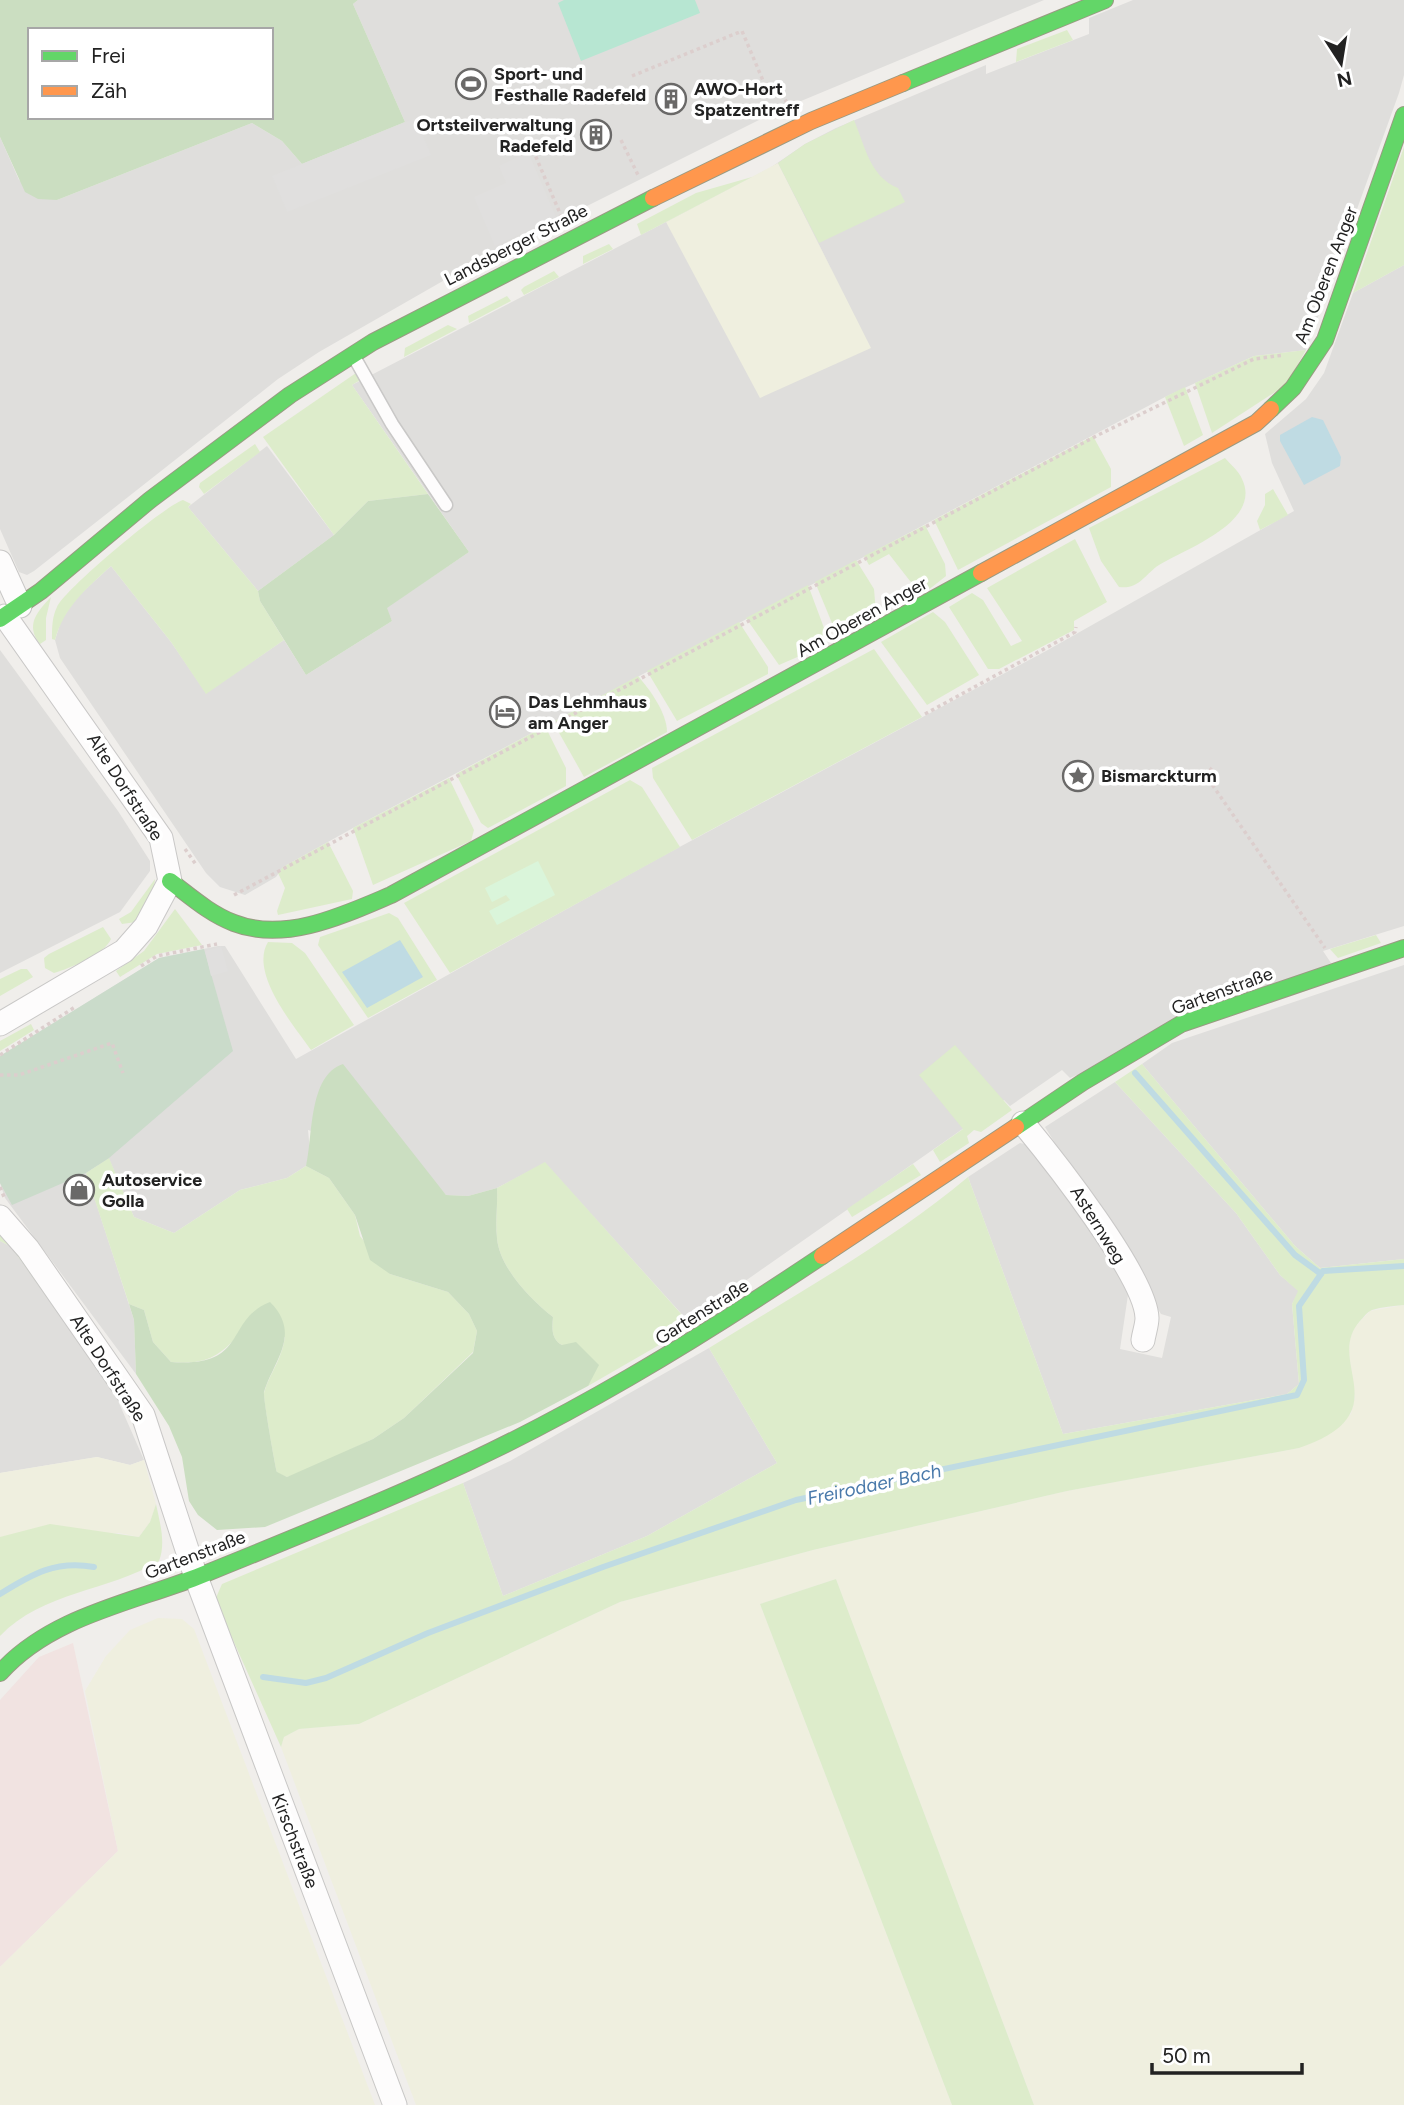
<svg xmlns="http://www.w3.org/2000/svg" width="1404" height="2105" font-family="Figtree,sans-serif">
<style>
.residential{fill:#dfdedc}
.commercial{fill:#f1e3e1}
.farmland{fill:#efefdf}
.grass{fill:#ddeccb}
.forest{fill:#cbdec1;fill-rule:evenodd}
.cemetery{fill:#cadbca}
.park{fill:#daf5da}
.pitch{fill:#b7e6d2}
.parking{fill:#e0dfde}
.water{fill:#bfdbe3}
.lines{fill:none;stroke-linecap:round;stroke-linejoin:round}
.stream{stroke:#bfdbe3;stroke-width:6}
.lane-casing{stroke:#c9c8c7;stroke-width:15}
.street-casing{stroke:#c9c8c7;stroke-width:25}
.fast-casing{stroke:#999a82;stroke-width:18}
.slow-casing{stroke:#999a82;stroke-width:18}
.path{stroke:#dccecd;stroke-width:3.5;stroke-dasharray:3.5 3.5;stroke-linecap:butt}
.lane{stroke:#fdfcfc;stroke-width:12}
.street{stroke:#fdfcfc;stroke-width:23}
.fast{stroke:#63d668;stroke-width:16}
.slow{stroke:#ff974d;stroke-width:16}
.labels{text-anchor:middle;stroke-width:7;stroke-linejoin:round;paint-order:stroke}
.poi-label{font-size:18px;font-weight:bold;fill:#222;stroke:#fff;text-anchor:start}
.street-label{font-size:18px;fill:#222;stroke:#fff}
.water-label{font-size:19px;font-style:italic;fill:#4a7aab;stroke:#fff}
</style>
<rect width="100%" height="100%" fill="#f0eeeb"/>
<g class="residential">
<path d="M358,0H1044L777,111L483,258L319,352L278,379L34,571L27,575L19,572L0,529V137L19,180L57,200L252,123L282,141L302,164L405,122L353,4Z"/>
<path d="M1133,0H1404V75L1399,93L1306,350L1254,356L1165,397L353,828L283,867L276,877L245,895L220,887L206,873L60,658L55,640L61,621L75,599L111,566L171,642L206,693L284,640L306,675L392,621L386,608L469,552L352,385L770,168L805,144L836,128L986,65V74L1089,34V18Z"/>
<path d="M1404,265V926L1323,951L1331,963L1070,1078L1062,1070L1010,1106L1004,1100L688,1321L545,1163L497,1188L468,1196L446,1195L415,1160L308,1130L310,1151L306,1166L287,1178L240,1190L174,1233L134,1217L109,1159L86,1172L134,1320L136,1374L5,1198L0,1183V1056L159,958L218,946H225L296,1059L659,858L1046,651L1294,511L1272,463L1265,434L1306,399L1324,373L1353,293Z"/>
<path d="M267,446L334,535L258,591L188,507Z"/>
<path d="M0,650L118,811L150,861V871L120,912L0,973Z"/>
<path d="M1404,965V1259L1320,1268L1295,1246L1142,1064L1172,1043Z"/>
<path d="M1115,1082L1236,1213L1280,1275L1299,1291L1292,1304L1299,1384L1287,1394L1063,1434L968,1177L1020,1143L1033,1146L1058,1174L1129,1288L1120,1349L1162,1358L1171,1317L1161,1314L1045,1127Z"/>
<path d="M0,1241L10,1246L22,1262L115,1394L144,1460L130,1465L97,1457L0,1473Z"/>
<path d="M709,1348L777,1463L647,1536L503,1596L463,1483L510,1461Z"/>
</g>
<path class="commercial" d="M73,1643L118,1851L0,1967V1700L39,1657Z"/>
<g class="farmland">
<path d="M778,163L871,348L760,398L666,222Z"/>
<path d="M1404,1305V2105H1034L836,1579L760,1604L952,2105H416L281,1747L284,1737L299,1729L359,1724L620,1602L813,1550L1067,1491L1299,1448L1351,1414L1355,1397L1349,1353L1350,1332L1370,1311Z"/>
<path d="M97,1457L130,1465L144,1460L156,1504L150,1522L139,1537L119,1533L0,1537V1473Z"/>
<path d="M158,1618L182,1619L194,1629L375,2105H0V1967L118,1851L85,1691L106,1656L130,1630Z"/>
</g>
<g class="grass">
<path d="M1067,30L1073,40L1016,62L1017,49Z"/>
<path d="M854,120C865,146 870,177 898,188L905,202L819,243L778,163L805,144Z"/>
<path d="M1404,147V265L1353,293Z"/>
<path d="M752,177L641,235L637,224L696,193Z"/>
<path d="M609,244L613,249L583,264V256Z"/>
<path d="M554,271L559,277L524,295L521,290L524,287Z"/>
<path d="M507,296L511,301L469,323L468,316Z"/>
<path d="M448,325L457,329L404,357L405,348Z"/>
<path d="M1306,350L1286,385L1212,433L1195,383L1254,356Z"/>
<path d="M356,373L362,379L352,385L428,494L368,501L334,535L263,437Z"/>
<path d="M1185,387L1203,435L1184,446L1165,397Z"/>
<path d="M1093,436L1111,469V487L958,570L934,520Z"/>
<path d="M255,444L260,452L204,494L199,487L200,483Z"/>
<path d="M1225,458C1230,464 1239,471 1242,479C1263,522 1185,549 1159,565C1145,574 1139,590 1119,587L1101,561L1089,528Z"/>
<path d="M1273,489L1288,515L1260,530L1257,521L1265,505V494Z"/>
<path d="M183,500L191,504L188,507L258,591L260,601L284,640L206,694L171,642L111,566C86,589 64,607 55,640L52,639C52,628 52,617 57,607C65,589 164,506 183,500Z"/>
<path d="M925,525L945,564L946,576L927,591L910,581L889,554L869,565L864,556Z"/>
<path d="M1075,539L1107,602L1074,621V630L999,669H988L949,607L972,593L983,600L1011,646L1022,641L987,588Z"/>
<path d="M856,560L874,589L876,613L839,640L815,582Z"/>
<path d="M808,585L827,636L825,645L779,665L746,618Z"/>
<path d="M51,597L46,618V640L40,644C25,625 37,612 51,597Z"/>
<path d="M933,612L945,622L979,675L927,705L881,642Z"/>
<path d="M739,622L768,667V674L677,721L647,671Z"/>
<path d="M874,649L922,717L692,840L653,778L652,768Z"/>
<path d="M638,676C650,690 667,713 667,732L584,777L553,722Z"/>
<path d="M545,726L566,768V786L488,828L481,823L456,774Z"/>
<path d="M449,778L474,830L471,841L373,885L353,828Z"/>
<path d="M630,780L642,787L680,847L450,973L404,903Z"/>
<path d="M328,842L353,891L352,899L278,915L277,911L285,888L278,873L283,867Z"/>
<path d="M155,879L154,889L136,922L122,924L119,919L131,912Z"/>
<path d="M175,909L202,945L157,954L120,977L116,971L144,951Z"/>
<path d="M389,913L398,918L437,980L368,1018L318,945L320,937Z"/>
<path d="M103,927L111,939C104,955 70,968 54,973L45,968L44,958L49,954Z"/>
<path d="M1376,935L1381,943L1338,958L1330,949Z"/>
<path d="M268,942L292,943L305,953L354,1025L311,1050C294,1026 249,973 268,942Z"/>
<path d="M21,969H27L33,977L0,996V979Z"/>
<path d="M31,1024L34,1030L0,1051V1041Z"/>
<path d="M955,1045L1012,1110L981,1132L974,1130L967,1136L969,1143L940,1162L933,1150L963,1129L919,1075Z"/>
<path d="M1142,1064L1295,1246L1320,1268L1404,1259V1305C1394,1306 1382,1307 1372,1310C1367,1312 1364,1317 1360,1321C1323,1362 1402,1413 1299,1448L1067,1491L813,1550L620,1602L359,1724L299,1729L284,1737L281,1747L215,1600L222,1584L463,1483L503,1596L647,1536L777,1463L709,1348C796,1294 889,1243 968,1177L1063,1434L1287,1394L1299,1384L1292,1304L1298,1291L1280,1275L1236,1213L1115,1082Z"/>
<path d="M109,1158L134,1217L174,1233L240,1190L287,1178L306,1166L329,1178L355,1215L360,1236L390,1274L448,1292L469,1314L477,1331L473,1352L404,1418L373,1439L301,1473L287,1477L277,1473C275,1465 263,1398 264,1393C270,1372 281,1362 285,1337L239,1334C219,1358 203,1365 171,1362L153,1342L144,1310L129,1304L86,1173Z"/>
<path d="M545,1162L692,1326L588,1386L562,1345C551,1339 552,1328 553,1317C531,1300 499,1267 497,1238C495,1221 498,1205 497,1188Z"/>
<path d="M913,1164L921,1175L852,1217L847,1209Z"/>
<path d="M0,1230L13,1246L115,1394L22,1262L10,1246L0,1241Z"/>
<path d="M156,1504C160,1523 166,1543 159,1561C108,1592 43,1591 0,1636V1537L50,1524L139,1537L150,1522Z"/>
<path d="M836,1579L1034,2105H952L760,1604Z"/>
</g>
<g class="forest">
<path d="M0,0H358L353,4L405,122L302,164L282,141L252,123L57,200L38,199L25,192L0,137ZM30,30H271V117H30Z"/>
<path d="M428,494L469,552L387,608L392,621L306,675L260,601L258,591L334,535L368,501Z"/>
<path d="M343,1064L446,1195L468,1196L497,1188C498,1205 495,1221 497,1238C499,1267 531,1300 553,1317C552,1328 551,1339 562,1345L576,1342L599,1365L588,1386L520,1422L265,1527L217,1530L198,1515L189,1501L182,1457L169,1426L136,1374L134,1320L129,1304L144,1310L153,1342L171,1362C249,1368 224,1320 270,1302C302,1334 274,1360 264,1392C263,1397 275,1465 277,1472L287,1477L373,1439L404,1418L473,1353L477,1331L469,1314L448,1292L390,1274L370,1260L355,1215L329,1178L306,1166C313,1139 308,1075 343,1064Z"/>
</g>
<path class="cemetery" d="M204,949L233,1051L109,1158L86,1173L12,1205L0,1183V1056L159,958Z"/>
<path class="park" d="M538,861L555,895L497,925L489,911L510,900L506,895L492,902L485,888Z"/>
<path class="pitch" d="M564,0H695L700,13L581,61L558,3Z"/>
<g class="parking">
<path d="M416,118L431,155L287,212L272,176Z"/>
<path d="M528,152L556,217L495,246L474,197L506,183L499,166Z"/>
<path d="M221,946L228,971L211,976L205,951Z"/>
</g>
<g class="water">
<path d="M1312,417L1323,420L1341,457L1340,466L1304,485L1280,441V435Z"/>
<path d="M400,940L423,977L367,1008L342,972Z"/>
</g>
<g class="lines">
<g class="stream">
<path d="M1135,1073L1295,1255L1321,1274"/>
<path d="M0,1594C32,1574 56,1560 94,1567"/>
<path d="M263,1677L306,1683L326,1678L428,1633L603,1567L796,1500L1297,1395L1304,1380L1299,1306L1323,1271L1404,1266"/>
</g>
<g class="lane-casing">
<path id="lane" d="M353,355L392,424L446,505"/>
</g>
<g class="street-casing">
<g id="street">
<path d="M0,562L20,606"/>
<path d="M0,1024L124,951L146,926L170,881L161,838L5,616"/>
<path d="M1023,1123C1052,1158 1146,1277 1147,1318C1147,1325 1144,1333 1143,1340"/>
<path d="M0,1217L28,1249L143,1415L196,1577L395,2105"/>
</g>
</g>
<g class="fast-casing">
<g id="fast">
<path d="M903,83L1105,0"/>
<path d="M1271,409L1293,388L1325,340L1404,115"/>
<path d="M0,619L41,591L150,500L290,395L373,342L653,198"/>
<path d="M170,881C190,896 210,914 234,923C285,943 344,915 391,895L981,573"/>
<path d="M1016,1127L1083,1082L1181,1024L1404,948"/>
<path d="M0,1673C50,1617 130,1603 197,1577C274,1546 351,1515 427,1481C566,1420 695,1341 822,1256"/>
</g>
</g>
<g class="slow-casing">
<g id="slow">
<path d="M653,198L811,121L903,83"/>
<path d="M981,573L1256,423L1271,409"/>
<path d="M822,1256L1016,1127"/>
</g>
</g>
<g class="path">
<path d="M632,76L742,31L767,90L778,86L787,103"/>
<path d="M621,140L638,175"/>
<path d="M533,150L562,218"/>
<path d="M925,714L1075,632L1076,627"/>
<path d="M1212,768L1206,775L1209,780L1325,948"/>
<path d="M185,849L197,866"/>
<path d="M234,895L1098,435L1254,359L1284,355"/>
<path d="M141,966L157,956L217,944"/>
<path d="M0,1055L75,1007"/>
<path d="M0,1075H19L112,1043L123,1073"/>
<path d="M0,1187L4,1197"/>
</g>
<use href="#lane" class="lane"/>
<use href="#street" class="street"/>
<use href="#fast" class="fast"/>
<use href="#slow" class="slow"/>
</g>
<defs>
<g id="stadium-ring" transform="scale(1.575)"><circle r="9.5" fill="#fff" stroke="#6a6968" stroke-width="1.5"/><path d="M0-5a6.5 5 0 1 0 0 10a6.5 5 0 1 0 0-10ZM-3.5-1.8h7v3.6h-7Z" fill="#6a6968"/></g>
<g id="building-ring" transform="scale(1.575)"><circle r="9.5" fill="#fff" stroke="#6a6968" stroke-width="1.5"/><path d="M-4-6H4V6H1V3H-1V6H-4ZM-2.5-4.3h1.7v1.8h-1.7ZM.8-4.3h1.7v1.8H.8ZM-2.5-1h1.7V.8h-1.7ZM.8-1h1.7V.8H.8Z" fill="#6a6968"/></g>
<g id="hotel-ring" transform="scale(1.575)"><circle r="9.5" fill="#fff" stroke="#6a6968" stroke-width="1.5"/><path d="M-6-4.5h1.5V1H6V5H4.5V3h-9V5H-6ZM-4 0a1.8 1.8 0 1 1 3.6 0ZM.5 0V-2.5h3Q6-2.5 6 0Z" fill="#6a6968"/></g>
<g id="sight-ring" transform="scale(1.575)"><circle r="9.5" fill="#fff" stroke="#6a6968" stroke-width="1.5"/><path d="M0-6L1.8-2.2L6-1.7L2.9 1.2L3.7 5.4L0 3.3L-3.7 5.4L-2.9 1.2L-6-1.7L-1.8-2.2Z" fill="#6a6968"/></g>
<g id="shop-ring" transform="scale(1.575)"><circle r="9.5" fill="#fff" stroke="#6a6968" stroke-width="1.5"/><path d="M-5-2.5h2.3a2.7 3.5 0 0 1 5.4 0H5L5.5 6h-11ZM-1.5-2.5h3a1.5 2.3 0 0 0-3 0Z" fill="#6a6968"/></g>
</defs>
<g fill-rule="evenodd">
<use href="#stadium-ring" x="471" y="84"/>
<use href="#building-ring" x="671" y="99"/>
<use href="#building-ring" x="596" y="135"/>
<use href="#hotel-ring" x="505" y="712"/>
<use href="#sight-ring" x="1078" y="776"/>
<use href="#shop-ring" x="79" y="1190"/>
</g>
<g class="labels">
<g class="poi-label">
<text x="494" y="80">Sport- und<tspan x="494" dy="21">Festhalle Radefeld</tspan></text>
<text x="694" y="95">AWO-Hort<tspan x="694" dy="21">Spatzentreff</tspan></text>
<text x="573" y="131" text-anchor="end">Ortsteilverwaltung<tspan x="573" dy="21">Radefeld</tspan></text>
<text x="528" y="708">Das Lehmhaus<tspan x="528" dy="21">am Anger</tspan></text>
<text x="1101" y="782">Bismarckturm</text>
<text x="102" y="1186">Autoservice<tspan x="102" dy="21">Golla</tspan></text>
</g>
<g class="street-label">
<text transform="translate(516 245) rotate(-27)" y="6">Landsberger Straße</text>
<text transform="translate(1326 275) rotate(-69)" y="6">Am Oberen Anger</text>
<text transform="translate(862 617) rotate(-29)" y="6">Am Oberen Anger</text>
<text transform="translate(125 787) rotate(57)" y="6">Alte Dorfstraße</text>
<text transform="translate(1222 991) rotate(-20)" y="6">Gartenstraße</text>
<text transform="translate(1098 1225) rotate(58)" y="6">Asternweg</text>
<text transform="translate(702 1312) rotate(-32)" y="6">Gartenstraße</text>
<text transform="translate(108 1368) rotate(57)" y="6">Alte Dorfstraße</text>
<text transform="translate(195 1555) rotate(-21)" y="6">Gartenstraße</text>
<text transform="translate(295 1841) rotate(69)" y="6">Kirschstraße</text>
</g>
<g class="water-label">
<text transform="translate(874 1484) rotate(-12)" y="7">Freirodaer Bach</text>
</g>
</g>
<rect x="28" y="28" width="245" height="91" fill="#ffffff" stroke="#a7a7a7" stroke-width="2"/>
<rect x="42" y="51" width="35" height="10" fill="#63d668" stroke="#a7a7a7" stroke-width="2"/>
<text x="91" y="63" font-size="21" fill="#222222">Frei</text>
<rect x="42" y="86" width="35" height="10" fill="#ff974d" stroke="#a7a7a7" stroke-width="2"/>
<text x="91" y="98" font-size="21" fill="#222222">Zäh</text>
<g transform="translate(1341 63) rotate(168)" stroke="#ffffff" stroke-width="5" paint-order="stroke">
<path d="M0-5L12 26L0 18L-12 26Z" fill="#222222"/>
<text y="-10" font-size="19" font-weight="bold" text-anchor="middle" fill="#222222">N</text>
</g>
<path d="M1152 2063v10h150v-10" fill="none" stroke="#222222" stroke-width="3.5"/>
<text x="1162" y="2063" font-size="21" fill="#222222" stroke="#ffffff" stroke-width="5" paint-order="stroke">50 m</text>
</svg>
